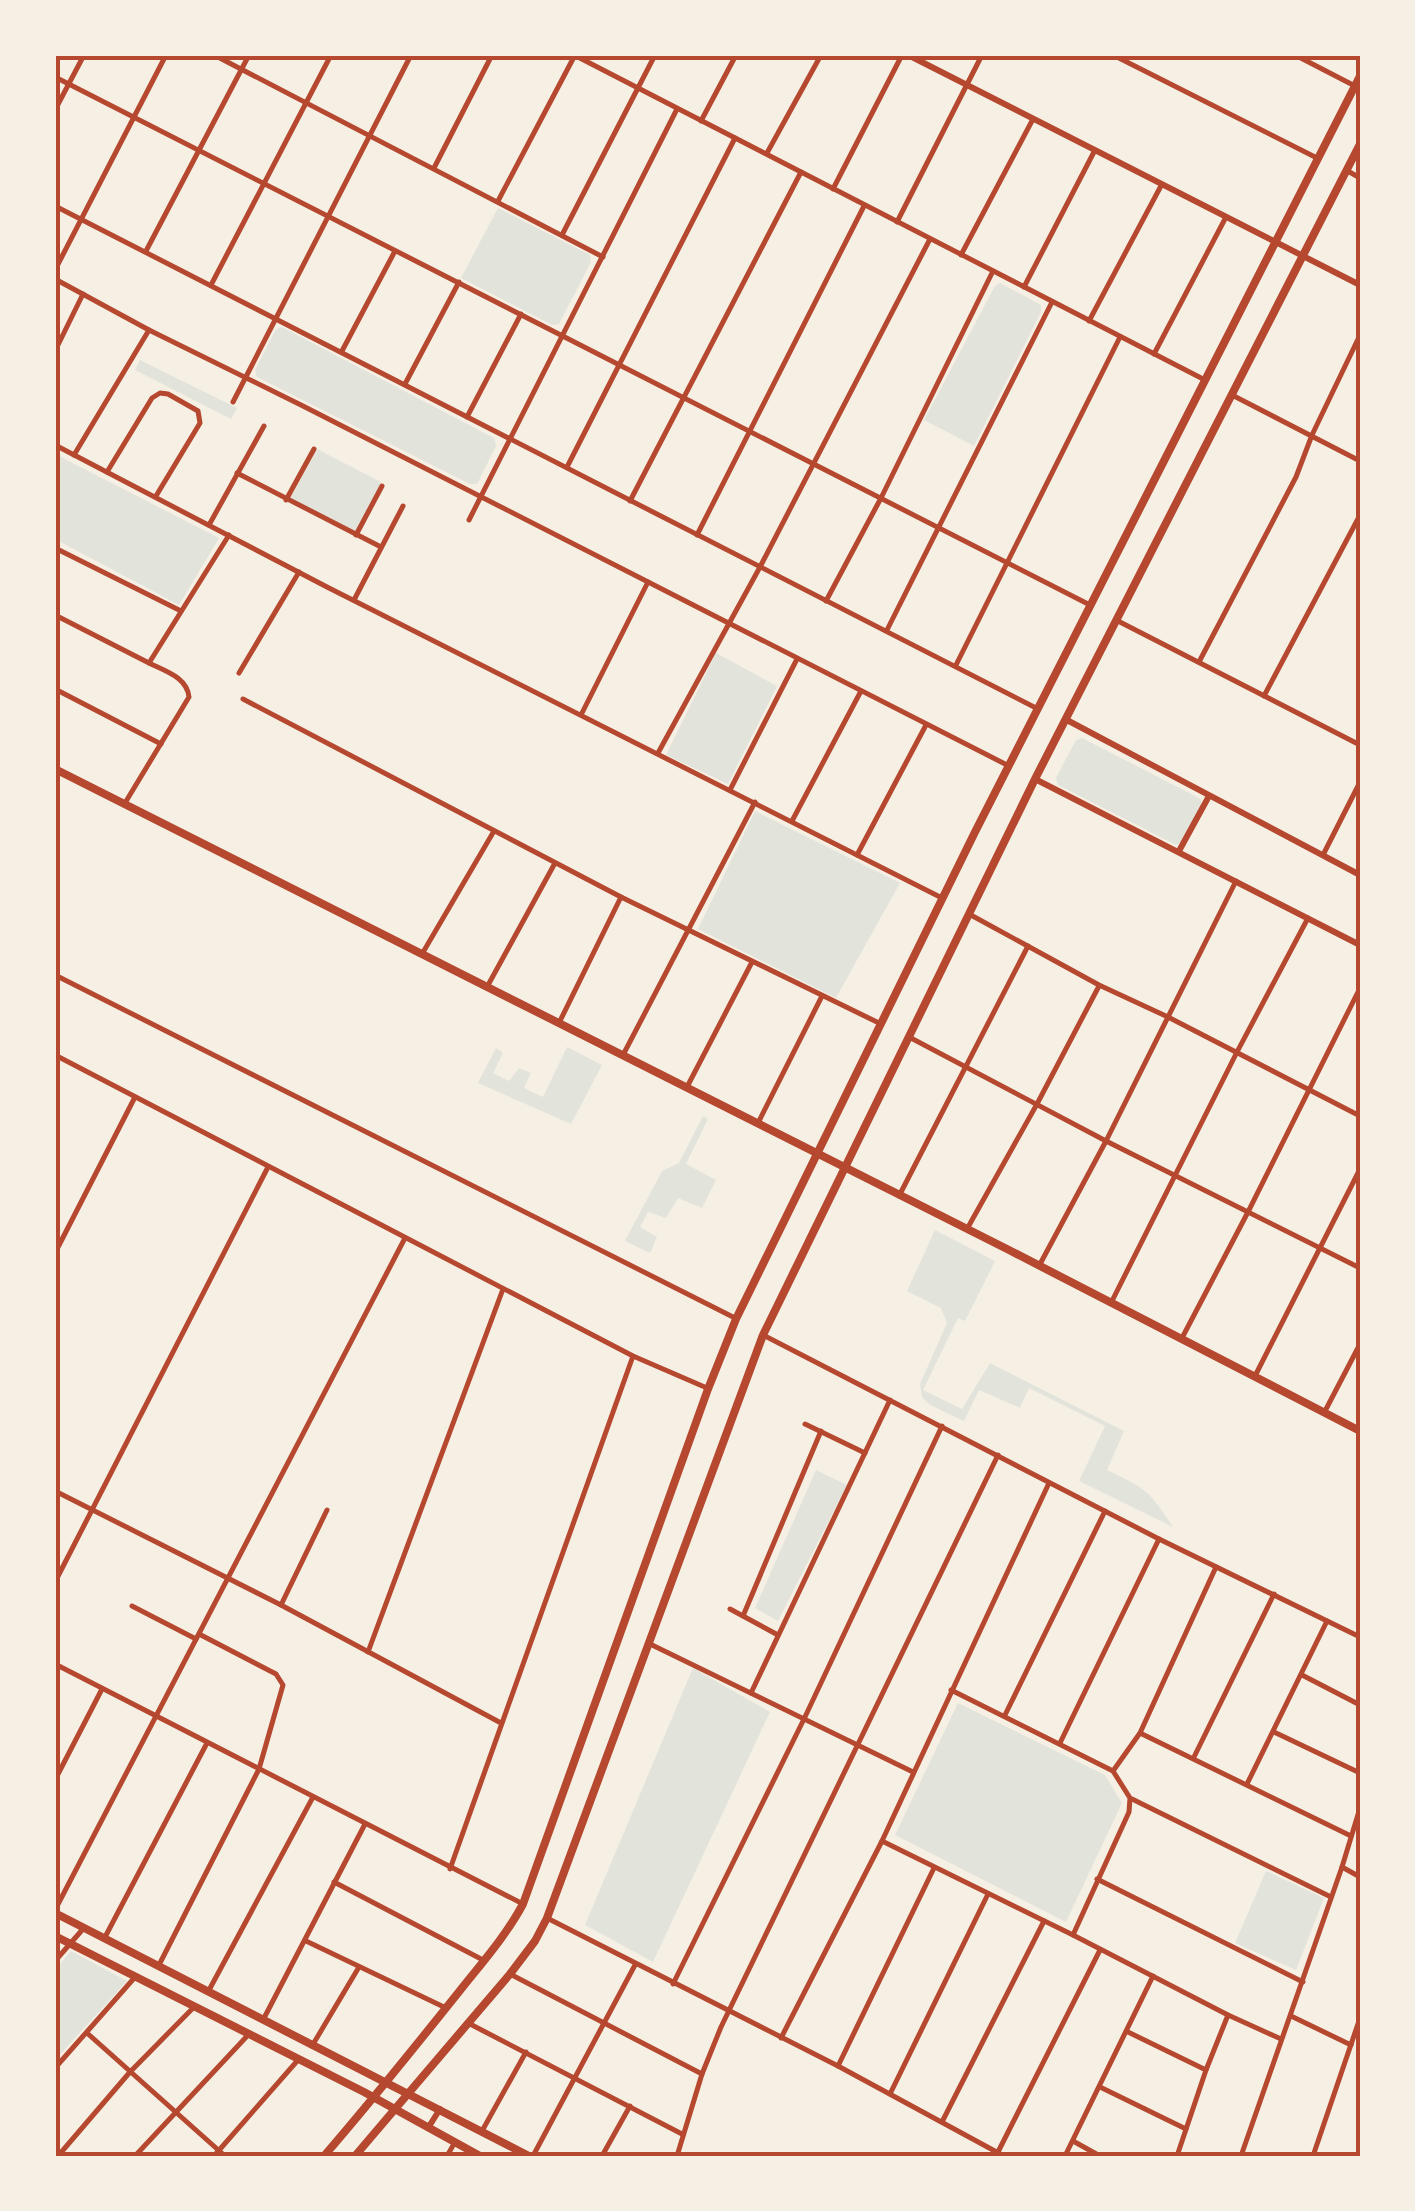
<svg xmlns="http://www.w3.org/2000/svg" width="1415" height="2211" font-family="Roboto,sans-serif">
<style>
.green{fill:#e2e4dc}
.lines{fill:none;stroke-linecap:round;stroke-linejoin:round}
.minor{stroke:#b5482f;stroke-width:5}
.tertiary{stroke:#b5482f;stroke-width:6}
.secondary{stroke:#b5482f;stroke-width:8}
.neatline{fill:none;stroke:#b5482f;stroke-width:4}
</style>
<rect width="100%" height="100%" fill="#f6efe4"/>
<g class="green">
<path d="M498,208L590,255L591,262L559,324L552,325L461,278Z"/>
<path d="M1000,283L1041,305V312L974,446L924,420L995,286Z"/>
<path d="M282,327L494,438L496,446L477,484H470L257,377L255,370L276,329Z"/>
<path d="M140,360L237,408L231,419L135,370Z"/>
<path d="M317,449L381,482L354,535L289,501Z"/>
<path d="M55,454L219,538L179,605L55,539Z"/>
<path d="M716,653L777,686L728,784L666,755Z"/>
<path d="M1082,738L1201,799V805L1180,843L1176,845L1058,785L1056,778L1076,740Z"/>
<path d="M755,811L900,883L836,998L698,929Z"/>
<path d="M567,1047L602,1065L571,1124L478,1083L496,1048L503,1053L493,1073L509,1081L519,1068L531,1073L524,1088L543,1097Z"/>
<path d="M703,1116L708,1119L686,1164L716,1180L702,1208L678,1198L666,1218L648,1212L640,1227L657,1237L650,1253L625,1241L662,1171L679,1163Z"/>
<path d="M935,1230L995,1261L965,1321L958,1318L923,1390L962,1409L990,1363L1124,1431L1107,1470C1146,1489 1149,1490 1173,1527L1079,1481L1105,1426L1029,1388L1020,1408L979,1390L964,1421L930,1405L922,1397L920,1384L947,1323L941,1308L907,1291Z"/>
<path d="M816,1470L847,1485L778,1621L755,1608Z"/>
<path d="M693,1668L770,1712L653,1962L585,1925Z"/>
<path d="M958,1703L1105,1775L1122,1803L1066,1922L895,1835Z"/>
<path d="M1266,1871L1324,1898L1296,1970L1235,1943Z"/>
<path d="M71,1951L127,1981L55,2060V1970Z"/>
</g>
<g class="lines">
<g class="minor">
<path d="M214,55L603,257"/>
<path d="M574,55L1205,380"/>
<path d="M1113,55L1317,158"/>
<path d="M1295,55L1355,86"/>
<path d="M55,77L1090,605"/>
<path d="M55,110L84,55"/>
<path d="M701,121L736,55"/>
<path d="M767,153L821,55"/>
<path d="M434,168L492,55"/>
<path d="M1346,170L1360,178"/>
<path d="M833,189L902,55"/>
<path d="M498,201L575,55"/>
<path d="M55,206L1038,709"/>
<path d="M897,222L982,55"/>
<path d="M562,235L655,55"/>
<path d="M146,251L249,55"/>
<path d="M961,255L1033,119"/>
<path d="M55,270L166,55"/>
<path d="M55,279L149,330L303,406L1009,766"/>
<path d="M211,285L331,55"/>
<path d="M1024,287L1095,150"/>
<path d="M1089,321L1162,184"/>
<path d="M55,351L83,294"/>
<path d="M342,351L395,251"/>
<path d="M1154,354L1226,217"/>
<path d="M405,384L459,282"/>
<path d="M1232,395L1360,461"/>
<path d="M233,402L411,55"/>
<path d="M467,417L521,314"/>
<path d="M55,445L327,587L942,898"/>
<path d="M74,455L149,330"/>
<path d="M567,467L735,138"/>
<path d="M107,472L152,398L160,393L168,394L198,411L200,423L156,496"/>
<path d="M237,473L381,547"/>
<path d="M286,500L314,449"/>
<path d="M630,501L801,172"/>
<path d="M469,520L677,109"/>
<path d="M209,525L264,426"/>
<path d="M356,535L382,486"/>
<path d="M697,535L864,206"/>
<path d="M55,548L181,611"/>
<path d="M354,600L403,506"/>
<path d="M826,601L881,498L993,271"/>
<path d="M55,615L149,663"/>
<path d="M1116,620L1360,745"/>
<path d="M887,630L1052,302"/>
<path d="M1199,662L1296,477L1312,435L1360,335"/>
<path d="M956,665L1120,337"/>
<path d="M239,673L299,572"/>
<path d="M55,689L161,744"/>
<path d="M1264,696L1360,515"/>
<path d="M243,699L621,897L881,1024"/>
<path d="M582,713L648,582"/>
<path d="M658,753L760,567L930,239"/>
<path d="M730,790L797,659"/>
<path d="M125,803L189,697C187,677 165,671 149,663L229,535"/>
<path d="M792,821L861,691"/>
<path d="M857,855L926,725"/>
<path d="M1323,855L1360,782"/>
<path d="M969,914L1099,985L1168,1017L1360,1116"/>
<path d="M422,954L494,831"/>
<path d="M55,975L735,1318"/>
<path d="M487,987L555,863"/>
<path d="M559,1023L621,897"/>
<path d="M909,1037L1106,1141L1360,1268"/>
<path d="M55,1055L633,1356L707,1388"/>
<path d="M623,1055L755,802"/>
<path d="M687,1087L752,962"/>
<path d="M758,1123L822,996"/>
<path d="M899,1196L1028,946"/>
<path d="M967,1229L1037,1104L1099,986"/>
<path d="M55,1253L135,1097"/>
<path d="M1039,1266L1106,1141L1236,881"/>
<path d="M1111,1303L1237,1052L1308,918"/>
<path d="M763,1335L1159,1539L1360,1637"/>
<path d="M1182,1338L1248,1212L1360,988"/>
<path d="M1255,1376L1360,1169"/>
<path d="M1324,1413L1360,1344"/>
<path d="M805,1424L865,1453"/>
<path d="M55,1491L281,1605L501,1723"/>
<path d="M55,1582L268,1167"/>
<path d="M281,1605L327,1510"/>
<path d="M132,1606L196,1639"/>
<path d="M730,1609L778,1635"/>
<path d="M743,1616L821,1431"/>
<path d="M650,1644L913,1772"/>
<path d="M368,1652L503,1289"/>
<path d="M55,1664L523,1904"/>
<path d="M1302,1675L1360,1705"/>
<path d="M951,1690L1113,1771L1130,1798L1129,1812L1073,1935"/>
<path d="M751,1693L890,1400"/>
<path d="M1005,1715L1105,1511"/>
<path d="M1274,1732L1360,1773"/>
<path d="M1140,1733L1351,1836"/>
<path d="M1060,1743L1159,1539"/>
<path d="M1194,1757L1274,1594"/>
<path d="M1113,1771L1140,1733L1216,1567"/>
<path d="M55,1780L102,1689"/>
<path d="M1247,1784L1327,1621"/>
<path d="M1132,1799L1331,1897"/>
<path d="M882,1841L1073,1935L1228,2015L1281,2039"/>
<path d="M1342,1867L1360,1877"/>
<path d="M450,1869L633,1356"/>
<path d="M1097,1879L1303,1982"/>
<path d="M334,1882L483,1960"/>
<path d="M55,1910L405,1238"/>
<path d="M547,1918L838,2066L1004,2156"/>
<path d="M104,1939L207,1743"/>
<path d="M306,1941L446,2008"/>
<path d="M55,1961L83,1929"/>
<path d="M159,1965L259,1769L283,1685L276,1674L199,1634"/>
<path d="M510,1974L702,2074"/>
<path d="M673,1984L804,1719L942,1426"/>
<path d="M208,1992L313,1797"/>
<path d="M1291,2016L1351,2045"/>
<path d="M263,2020L365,1824"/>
<path d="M470,2024L682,2134"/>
<path d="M1128,2032L1206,2070"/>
<path d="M87,2033L225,2156"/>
<path d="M781,2038L882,1841L1049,1483"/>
<path d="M312,2046L359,1967"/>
<path d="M838,2066L934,1868"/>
<path d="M55,2068L136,1976"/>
<path d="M1100,2087L1186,2129"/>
<path d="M890,2094L988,1894"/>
<path d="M942,2122L1044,1921"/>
<path d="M482,2131L526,2052"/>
<path d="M1073,2141L1100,2156"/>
<path d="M998,2152L1100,1950"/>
<path d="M58,2156L130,2072L194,2007"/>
<path d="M135,2156L249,2034"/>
<path d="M214,2156L298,2060"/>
<path d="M447,2156L455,2142"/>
<path d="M533,2156L635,1965"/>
<path d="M602,2156L630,2106"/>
<path d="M677,2156L702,2074L721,2027L998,1455"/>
<path d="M1065,2156L1153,1976"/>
<path d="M1177,2156L1206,2070L1228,2015"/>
<path d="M1241,2156L1342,1867L1360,1808"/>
<path d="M1313,2156L1360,2018"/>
</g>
<g class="tertiary">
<path d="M908,55L1360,285"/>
<path d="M1065,719L1360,875"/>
<path d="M1035,779L1360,945"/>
<path d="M1179,851L1209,796"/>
<path d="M428,2128L440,2109"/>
</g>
<g class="secondary">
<path d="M55,769L1009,1250L1360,1431"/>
<path d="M55,1913L529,2156"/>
<path d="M55,1936L364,2092L480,2156"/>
<path d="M324,2156C370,2103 414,2048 458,1993C480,1965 506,1936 523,1904L708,1389L736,1319L975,832L1360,76"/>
<path d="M355,2156L510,1974L535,1941L547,1918L763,1335L1035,779L1360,144"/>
</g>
</g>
<rect width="1415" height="2211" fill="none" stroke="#f6efe4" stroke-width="115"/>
<rect x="58" y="58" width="1300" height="2096" class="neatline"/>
</svg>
